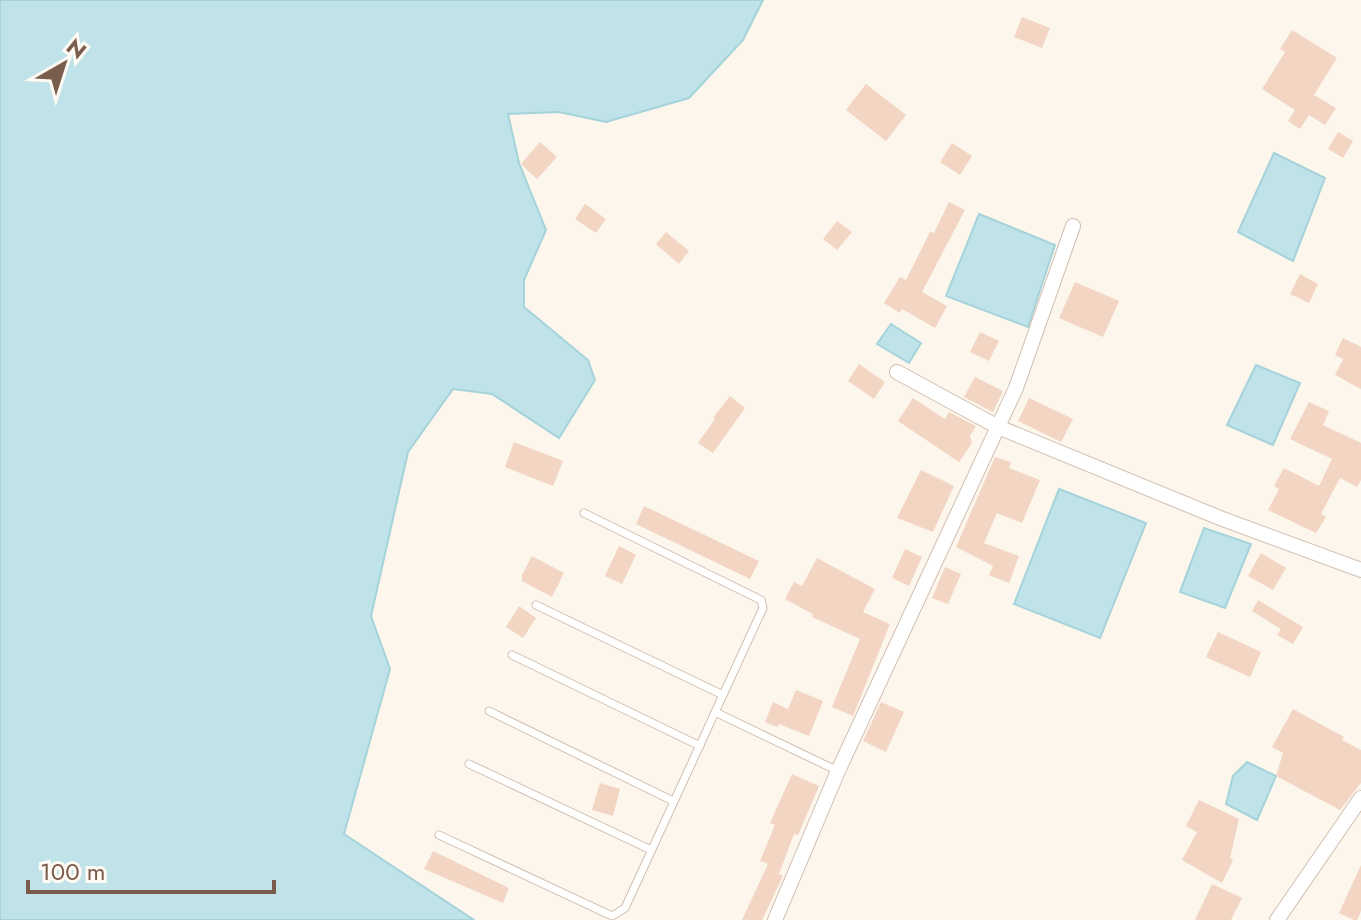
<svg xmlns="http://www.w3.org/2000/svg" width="1361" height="920" font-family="Jost,sans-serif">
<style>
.water{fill:#bfe3e8;stroke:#a5d3da;stroke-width:2}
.building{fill:#f3d5c3}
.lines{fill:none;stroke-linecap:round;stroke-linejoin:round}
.lane-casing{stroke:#d1beb0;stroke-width:9}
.street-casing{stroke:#d1beb0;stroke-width:16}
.lane{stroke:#fff;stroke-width:7}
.street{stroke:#fff;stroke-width:14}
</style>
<rect width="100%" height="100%" fill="#fdf6ec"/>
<g class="water">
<path d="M0,0H763L743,40L689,98L606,122L559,112L508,114L519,163L546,230L524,280V307L588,360L595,380L559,438L492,394L453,389L408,452L371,616L390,669L344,834L474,920H0Z"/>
<path d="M1274,153L1325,178L1293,261L1238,232Z"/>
<path d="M979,214L1055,245L1028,327L946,296Z"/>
<path d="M891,324L921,343L909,363L877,344Z"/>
<path d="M1256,365L1300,383L1273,445L1227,425Z"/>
<path d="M1059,489L1146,523L1100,638L1014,604Z"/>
<path d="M1204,528L1251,544L1225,608L1180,592Z"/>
<path d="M1247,762L1276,776L1257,820L1226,804L1233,776Z"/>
</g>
<g class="building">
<path d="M1022,17L1050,28L1042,48L1014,37Z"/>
<path d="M1292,30L1337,58L1314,95L1336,108L1325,125L1309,115L1300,129L1288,121L1295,110L1262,89L1285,52L1280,49Z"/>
<path d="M866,84L906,115L886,141L846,110Z"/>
<path d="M1338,132L1353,141L1343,158L1328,149Z"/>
<path d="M540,142L557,157L537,179L521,164Z"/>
<path d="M952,143L972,156L960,175L940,162Z"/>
<path d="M949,202L965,210L922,292L947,306L935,328L902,309L900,313L884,303L900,277L906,280L930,232L934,233Z"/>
<path d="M585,204L606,219L596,233L575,219Z"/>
<path d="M837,221L852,232L837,250L823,239Z"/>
<path d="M666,232L689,251L679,264L656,244Z"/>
<path d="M1300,274L1318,284L1309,303L1290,294Z"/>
<path d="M1075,282L1119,301L1103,337L1059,318Z"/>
<path d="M980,332L999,341L989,361L970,352Z"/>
<path d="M1343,338L1361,347V389L1335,375L1343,359L1335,355Z"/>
<path d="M859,364L885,382L874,399L848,381Z"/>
<path d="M975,377L1003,391L993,412L964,397Z"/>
<path d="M730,396L745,408L713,453L698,443L715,419L713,418Z"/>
<path d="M913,398L945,419L949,412L976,426L970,436L972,443L959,462L898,421Z"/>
<path d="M1029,398L1073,419L1061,442L1018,421Z"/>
<path d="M1309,402L1329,411L1323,425L1361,443V480L1357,487L1340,478L1321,514L1326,517L1316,533L1268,510L1279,489L1274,486L1284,468L1319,486L1332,459L1290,439Z"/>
<path d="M514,442L563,461L553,486L505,467Z"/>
<path d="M995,457L1011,462L1009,468L1040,480L1022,523L997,513L984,543L1019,556L1009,583L989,575L993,566L956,547Z"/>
<path d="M921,470L954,486L933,532L897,518Z"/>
<path d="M644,506L759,561L750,579L636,524Z"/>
<path d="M619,546L636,555L622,584L605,576Z"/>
<path d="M905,549L922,557L909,586L892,578Z"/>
<path d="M1261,553L1286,568L1273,590L1248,576Z"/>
<path d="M532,556L564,573L552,597L522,581V575Z"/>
<path d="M817,558L875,589L863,612L890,624L853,716L832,707L860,639L812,617L813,614L785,599L794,582L802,586Z"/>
<path d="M945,567L961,574L948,604L932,598Z"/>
<path d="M1258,600L1303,627L1293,644L1277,635L1281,629L1252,611Z"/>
<path d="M519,606L536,618L523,638L506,627Z"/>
<path d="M1218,632L1261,652L1250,677L1206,657Z"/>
<path d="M796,690L823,701L809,736L779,724L777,727L765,722L773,702L788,709Z"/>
<path d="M881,702L904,712L886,752L863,741Z"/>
<path d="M1293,709L1344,737L1342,740L1361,750V783L1340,810L1276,776L1283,753L1272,747Z"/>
<path d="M792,774L819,786L798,835L794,834L779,874L783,876L762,920H742L768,864L760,861L775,825L770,823Z"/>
<path d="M600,783L620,789L613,816L592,810Z"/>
<path d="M1199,800L1239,819L1230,858L1233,860L1222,883L1182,860L1197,832L1186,826Z"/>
<path d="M433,851L509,888L503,903L424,869Z"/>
<path d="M1361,865V911L1357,920H1354L1339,913Z"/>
<path d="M1212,884L1242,898L1231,920H1195Z"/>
</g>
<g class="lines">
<g class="lane-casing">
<g id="lane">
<path d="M536,605L723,695"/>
<path d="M512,655L700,746"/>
<path d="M489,711L673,801"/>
<path d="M715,712L838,771"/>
<path d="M469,764L651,850"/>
<path d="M439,835L612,916L625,908L763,608L761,600L584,513"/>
</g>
</g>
<g class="street-casing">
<g id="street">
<path d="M897,372L998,427L1220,518L1361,570"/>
<path d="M775,920L838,771L1016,388L1073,226"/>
<path d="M1277,920L1361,798"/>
</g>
</g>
<use href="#lane" class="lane"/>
<use href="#street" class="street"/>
</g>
<g transform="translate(64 64) rotate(39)" stroke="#fffaf3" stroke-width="6" paint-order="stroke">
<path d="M0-6L14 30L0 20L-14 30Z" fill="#7a5c4d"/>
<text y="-12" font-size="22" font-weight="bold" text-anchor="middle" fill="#7a5c4d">N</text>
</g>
<path d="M28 880v12h246v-12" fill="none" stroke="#7a5c4d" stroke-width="4"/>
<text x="40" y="880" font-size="24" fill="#7a5c4d" stroke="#fffaf3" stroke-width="6" paint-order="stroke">100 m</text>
</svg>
